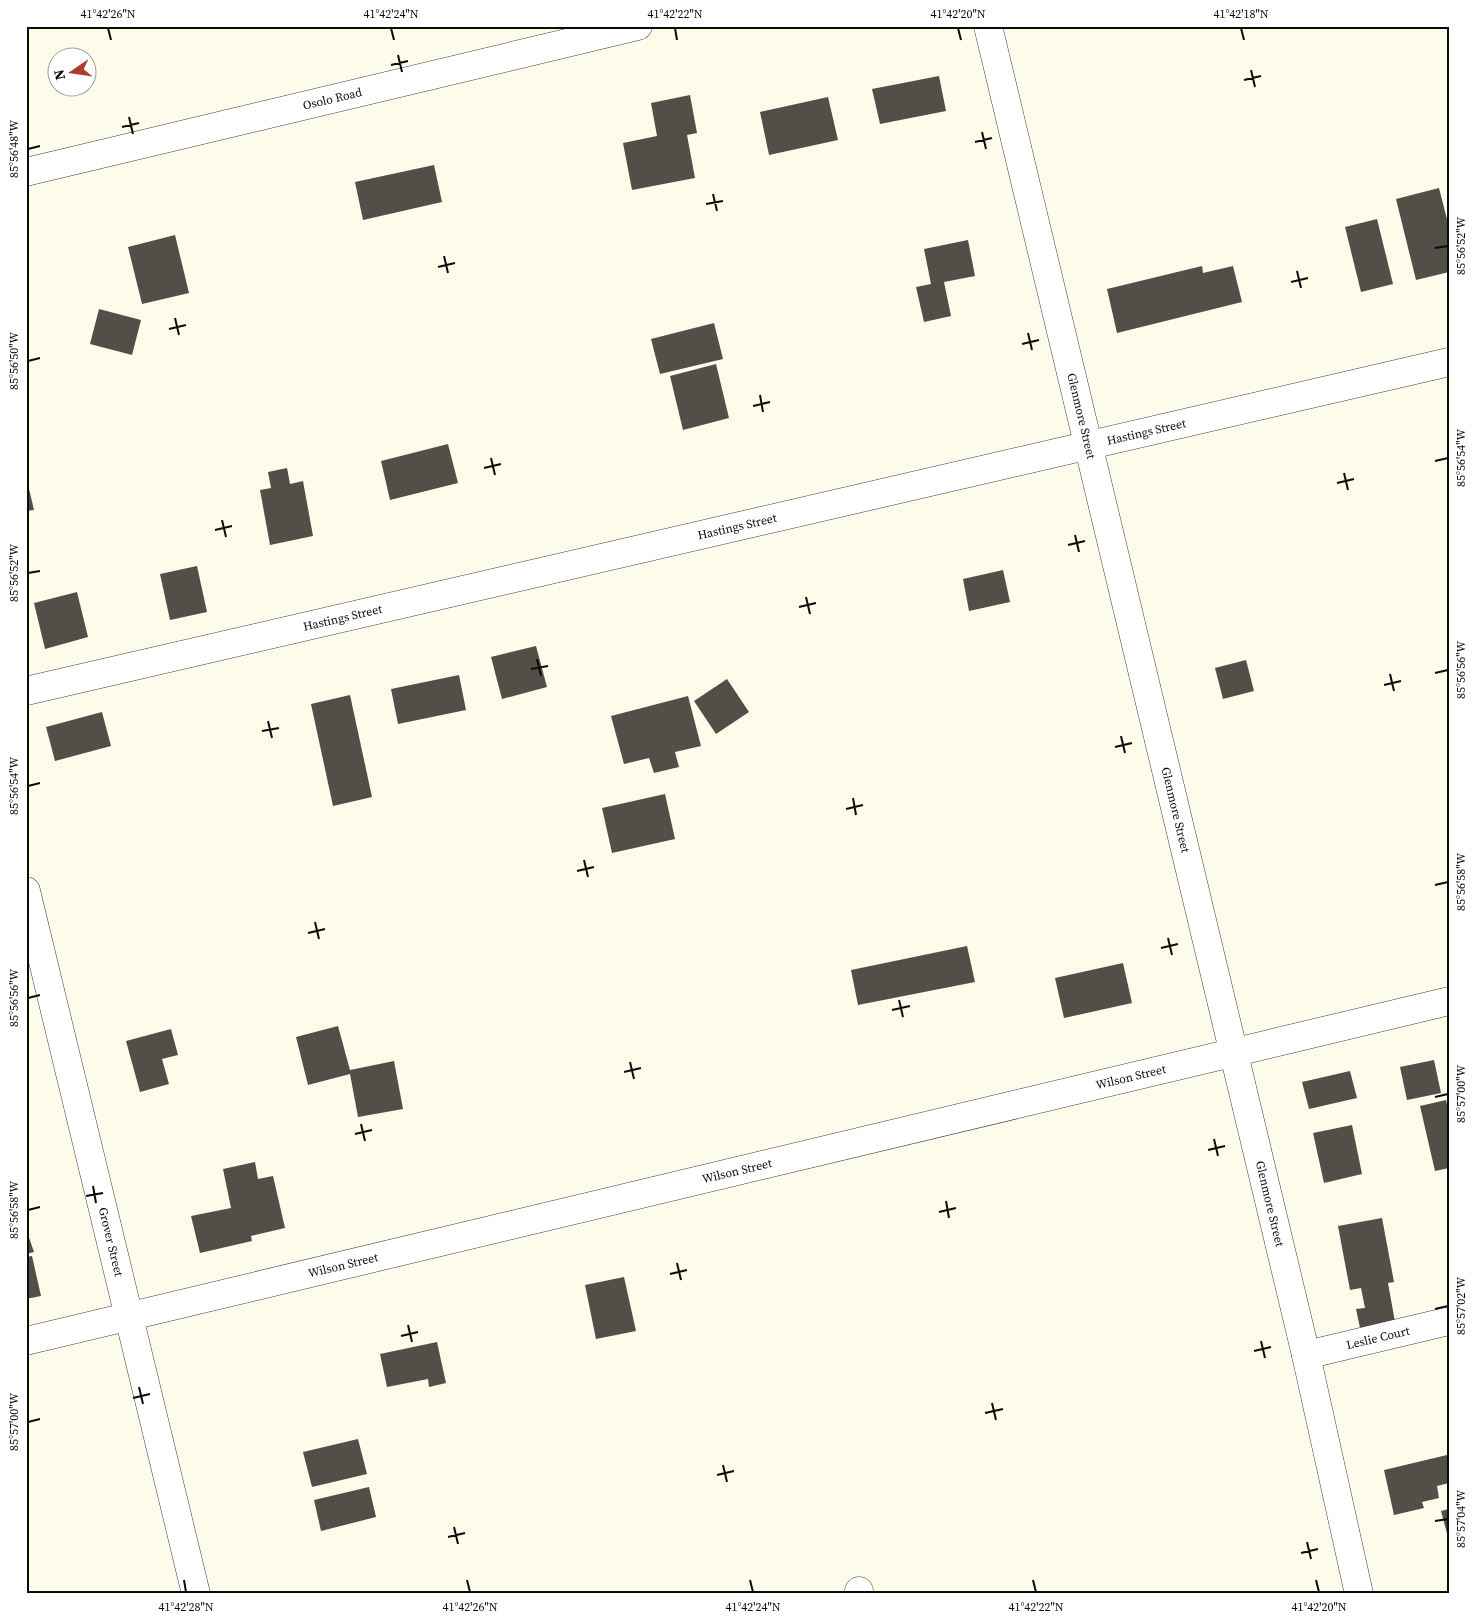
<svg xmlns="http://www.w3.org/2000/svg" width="1475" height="1620" font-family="'Source Serif 4',serif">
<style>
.building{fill:#534e48}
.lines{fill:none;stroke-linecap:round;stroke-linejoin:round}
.minor-casing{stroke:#3e3e3e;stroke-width:29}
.minor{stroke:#fff;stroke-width:28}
.ticks{fill:none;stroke:#0b0b0b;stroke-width:2}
.labels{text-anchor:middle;stroke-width:5;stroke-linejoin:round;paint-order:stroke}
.street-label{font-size:12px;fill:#0b0b0b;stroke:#fff}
.neatline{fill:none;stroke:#0b0b0b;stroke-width:2}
.ticks-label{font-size:12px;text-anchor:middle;fill:#0b0b0b}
</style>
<rect width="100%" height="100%" fill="#fdfceb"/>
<g class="building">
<path d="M939,76L946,111L880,124L872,89Z"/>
<path d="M690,95L697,133L687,135L695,178L632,190L623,143L657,136L651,103Z"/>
<path d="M828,97L838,140L769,155L760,112Z"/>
<path d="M434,165L442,202L363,220L355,182Z"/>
<path d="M1439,188L1449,227V272L1416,280L1396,199Z"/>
<path d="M1377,219L1393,284L1361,292L1345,227Z"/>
<path d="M175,235L189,293L142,304L128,247Z"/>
<path d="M968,240L975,276L944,282L951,316L924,322L916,287L931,284L924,249Z"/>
<path d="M1202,266L1203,273L1233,266L1242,302L1117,333L1107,289Z"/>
<path d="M99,309L141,320L132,355L90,344Z"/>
<path d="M714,323L723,359L660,374L651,339Z"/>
<path d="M716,364L729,418L683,430L670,376Z"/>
<path d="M448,444L458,483L390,500L381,461Z"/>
<path d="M287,468L290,484L303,481L313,536L270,545L260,490L271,488L268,472Z"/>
<path d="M26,476L34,510L26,511Z"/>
<path d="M197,566L207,612L170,620L160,574Z"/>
<path d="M1003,570L1010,602L969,611L963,579Z"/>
<path d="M77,592L88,637L45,649L34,603Z"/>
<path d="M536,646L547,687L502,699L491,657Z"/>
<path d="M1246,660L1254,691L1223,699L1215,668Z"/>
<path d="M459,675L466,710L398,724L391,689Z"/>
<path d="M727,679L749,712L716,734L694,701Z"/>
<path d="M350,695L372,797L333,806L311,704Z"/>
<path d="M688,696L701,746L675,752L679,767L654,773L649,758L624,764L611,716Z"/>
<path d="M102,712L111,746L55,761L46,727Z"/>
<path d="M665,794L675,839L612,853L602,808Z"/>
<path d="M967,946L975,982L858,1005L851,970Z"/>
<path d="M1123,963L1132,1003L1064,1018L1055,978Z"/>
<path d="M338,1026L350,1070L394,1061L403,1109L358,1117L350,1074L308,1085L296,1037Z"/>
<path d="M171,1029L178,1055L162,1059L169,1084L140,1092L126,1041Z"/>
<path d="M1434,1060L1441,1093L1407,1100L1400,1067Z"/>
<path d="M1350,1071L1357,1098L1309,1109L1302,1082Z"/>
<path d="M1446,1100L1449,1113V1168L1435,1171L1420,1106Z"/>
<path d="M1352,1125L1362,1174L1324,1183L1313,1133Z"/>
<path d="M255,1162L258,1179L273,1176L285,1228L251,1236L252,1241L200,1253L191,1216L231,1208L223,1169Z"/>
<path d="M1382,1218L1394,1282L1388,1283L1395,1322L1360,1328L1356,1309L1365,1308L1361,1288L1350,1290L1338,1226Z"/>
<path d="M26,1229L34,1252L26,1254Z"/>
<path d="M32,1256L41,1296L26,1299V1257Z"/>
<path d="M624,1277L636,1331L596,1339L585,1285Z"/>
<path d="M437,1342L446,1383L429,1387L428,1379L387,1387L380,1354Z"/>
<path d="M358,1439L367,1474L312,1487L303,1452Z"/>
<path d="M1447,1455L1449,1483L1437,1486L1439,1498L1422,1502L1424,1508L1394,1515L1384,1470Z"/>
<path d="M369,1487L376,1517L321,1531L314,1500Z"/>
<path d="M1449,1509V1537H1448L1441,1511Z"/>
</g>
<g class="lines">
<g class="minor-casing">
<g id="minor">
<path id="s1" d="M988,26L1306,1355L1359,1594"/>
<path id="s2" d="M26,172L638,26"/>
<path id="s3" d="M26,691L1449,362"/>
<path id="s4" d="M26,891L196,1594"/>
<path id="s5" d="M26,1341L1449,1001"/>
<path id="s6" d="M1306,1355L1449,1321"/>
<path d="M859,1591V1594"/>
</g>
</g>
<use href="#minor" class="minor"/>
</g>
<path class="ticks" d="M108,28L111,40M391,28L394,40M675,28L677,40M958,28L961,40M1241,28L1244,40M398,55L402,72M391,65L408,61M1251,70L1255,87M1244,80L1261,76M129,117L133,134M122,127L139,123M982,132L986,149M975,142L992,138M28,149L40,146M713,194L717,211M706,204L723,201M1435,248L1448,246M444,256L448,273M438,267L455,263M1297,271L1301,288M1291,282L1308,278M175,318L179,335M169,329L186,325M1028,333L1032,350M1022,344L1039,340M28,361L40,358M760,395L763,412M753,406L770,402M491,458L495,475M1435,461L1448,458M484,468L501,464M1344,473L1348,490M1337,483L1354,479M222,520L226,537M215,530L232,526M1075,535L1079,552M1068,545L1085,541M28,573L40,571M806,597L810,614M799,607L816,603M537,659L541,676M531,669L548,666M1435,673L1448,670M1390,674L1394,691M1384,685L1401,681M268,721L272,738M262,731L279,728M1121,736L1125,753M1115,747L1132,743M28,786L40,783M853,798L856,815M846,809L863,805M584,860L588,877M577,871L594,867M1435,885L1448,882M315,922L319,939M308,933L325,929M1168,938L1172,955M1161,948L1178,944M28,998L40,995M899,1000L903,1017M892,1010L910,1006M630,1062L634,1079M624,1072L641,1068M1435,1097L1448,1094M361,1124L365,1141M355,1134L372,1130M1214,1139L1218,1156M1208,1150L1225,1146M93,1186L96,1203M86,1196L103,1193M946,1201L949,1218M28,1210L40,1207M939,1212L956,1208M677,1263L681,1280M670,1274L687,1270M1435,1309L1448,1306M408,1325L412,1342M401,1336L418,1332M1261,1341L1265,1358M1254,1351L1271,1347M139,1387L143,1404M133,1398L150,1394M992,1403L996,1420M985,1413L1003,1409M28,1422L40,1419M723,1465L727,1482M717,1475L734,1471M1435,1521L1448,1519M454,1527L458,1544M448,1537L465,1533M1307,1542L1311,1559M1301,1553L1318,1549M184,1580L186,1592M467,1580L470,1592M750,1580L753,1592M1033,1580L1036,1592M1316,1580L1319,1592"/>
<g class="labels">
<g class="street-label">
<text dy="4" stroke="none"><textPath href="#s2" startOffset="315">Osolo Road</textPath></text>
<text dy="4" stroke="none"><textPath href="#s1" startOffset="401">Glenmore Street</textPath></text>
<text dy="4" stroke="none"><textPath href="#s3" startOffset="1150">Hastings Street</textPath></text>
<text dy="4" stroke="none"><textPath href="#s3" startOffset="730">Hastings Street</textPath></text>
<text dy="4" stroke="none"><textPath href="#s3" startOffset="325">Hastings Street</textPath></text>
<text dy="4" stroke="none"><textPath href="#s1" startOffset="806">Glenmore Street</textPath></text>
<text dy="4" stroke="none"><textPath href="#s5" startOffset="1136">Wilson Street</textPath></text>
<text dy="4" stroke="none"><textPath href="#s5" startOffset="731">Wilson Street</textPath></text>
<text dy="4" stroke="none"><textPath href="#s1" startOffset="1211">Glenmore Street</textPath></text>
<text dy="4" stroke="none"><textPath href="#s4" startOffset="361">Grover Street</textPath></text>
<text dy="4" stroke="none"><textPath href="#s5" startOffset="326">Wilson Street</textPath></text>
<text dy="4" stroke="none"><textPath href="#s6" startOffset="74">Leslie Court</textPath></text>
</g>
</g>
<rect width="1475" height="1620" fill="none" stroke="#ffffff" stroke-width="55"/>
<g transform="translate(72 72) rotate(257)"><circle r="24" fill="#ffffff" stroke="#9d9d9d"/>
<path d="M0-4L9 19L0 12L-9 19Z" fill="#af3b2f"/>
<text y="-8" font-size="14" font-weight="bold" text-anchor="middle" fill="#0b0b0b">N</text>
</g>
<rect x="28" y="28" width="1420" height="1564" class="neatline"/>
<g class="ticks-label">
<text x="108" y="18">41°42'26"N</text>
<text x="391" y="18">41°42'24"N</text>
<text x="675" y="18">41°42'22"N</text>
<text x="958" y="18">41°42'20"N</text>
<text x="1241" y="18">41°42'18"N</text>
<text transform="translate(14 149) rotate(-90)" y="4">85°56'48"W</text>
<text transform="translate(1461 246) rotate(-90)" y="4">85°56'52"W</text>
<text transform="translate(14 361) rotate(-90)" y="4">85°56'50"W</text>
<text transform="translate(1461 458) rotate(-90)" y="4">85°56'54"W</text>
<text transform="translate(14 573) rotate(-90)" y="4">85°56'52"W</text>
<text transform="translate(1461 670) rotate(-90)" y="4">85°56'56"W</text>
<text transform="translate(14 786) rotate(-90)" y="4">85°56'54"W</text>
<text transform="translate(1461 882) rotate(-90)" y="4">85°56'58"W</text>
<text transform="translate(14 998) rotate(-90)" y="4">85°56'56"W</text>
<text transform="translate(1461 1094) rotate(-90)" y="4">85°57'00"W</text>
<text transform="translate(14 1210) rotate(-90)" y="4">85°56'58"W</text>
<text transform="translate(1461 1306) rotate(-90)" y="4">85°57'02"W</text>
<text transform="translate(14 1422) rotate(-90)" y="4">85°57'00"W</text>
<text transform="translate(1461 1519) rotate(-90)" y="4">85°57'04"W</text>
<text x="186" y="1611">41°42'28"N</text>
<text x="470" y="1611">41°42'26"N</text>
<text x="753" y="1611">41°42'24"N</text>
<text x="1036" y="1611">41°42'22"N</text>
<text x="1319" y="1611">41°42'20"N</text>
</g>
</svg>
